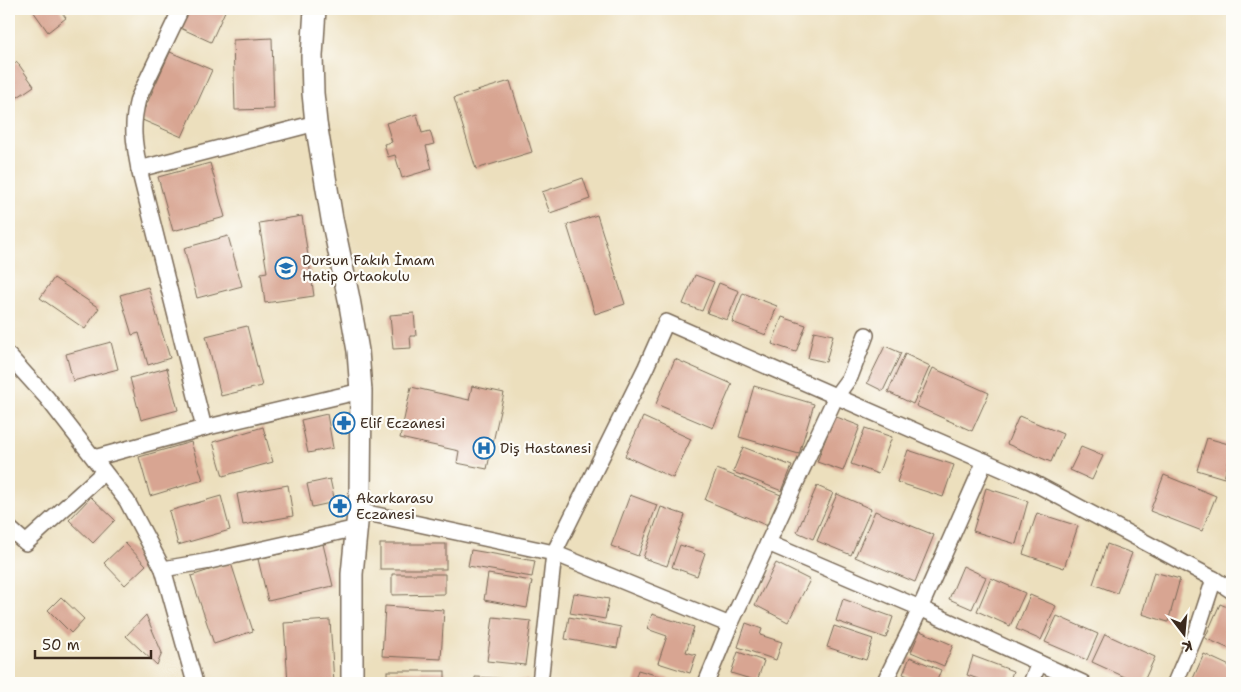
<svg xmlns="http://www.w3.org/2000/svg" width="1241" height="692" font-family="'Shantell Sans',sans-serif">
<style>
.building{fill:#d8a592}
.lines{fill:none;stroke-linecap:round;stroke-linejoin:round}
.street-casing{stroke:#796956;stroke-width:18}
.secondary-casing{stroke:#796956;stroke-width:24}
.street{stroke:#fff;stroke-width:15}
.secondary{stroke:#fff;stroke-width:21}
.labels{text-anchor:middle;stroke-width:4.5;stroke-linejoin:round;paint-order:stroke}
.poi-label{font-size:14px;fill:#3b2a1e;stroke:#fdfcf7;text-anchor:start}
</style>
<rect width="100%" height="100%" fill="#fdfcf7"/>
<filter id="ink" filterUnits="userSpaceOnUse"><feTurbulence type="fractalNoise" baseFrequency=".02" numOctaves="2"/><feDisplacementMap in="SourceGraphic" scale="10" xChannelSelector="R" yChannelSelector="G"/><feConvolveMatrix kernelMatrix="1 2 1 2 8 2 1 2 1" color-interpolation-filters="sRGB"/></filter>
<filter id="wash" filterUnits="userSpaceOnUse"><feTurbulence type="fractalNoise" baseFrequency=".0096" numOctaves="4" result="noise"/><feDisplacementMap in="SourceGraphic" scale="20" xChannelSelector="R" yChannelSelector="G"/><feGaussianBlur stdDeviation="1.12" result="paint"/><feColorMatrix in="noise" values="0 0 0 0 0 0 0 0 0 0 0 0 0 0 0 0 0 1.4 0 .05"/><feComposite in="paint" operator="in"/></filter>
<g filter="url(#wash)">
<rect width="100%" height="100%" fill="#ecdfbd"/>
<g id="blocks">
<g class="building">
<path d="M36,9H59L66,18L48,32L33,11Z"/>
<path d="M184,9H226L211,42L176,26Z"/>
<path d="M272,38L274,109L235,110L233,40Z"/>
<path d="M170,52L212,70L182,137L140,119Z"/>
<path d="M17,62L34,86L9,103V68Z"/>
<path d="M510,81L532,152L476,169L454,98Z"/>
<path d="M417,114L422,133L430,131L434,144L426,146L432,169L402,178L395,155L388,157L384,144L392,142L386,123Z"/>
<path d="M210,163L225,217L173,231L158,177Z"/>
<path d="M583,178L590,199L550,213L542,192Z"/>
<path d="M597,215L625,304L595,314L567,225Z"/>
<path d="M302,216L314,296L265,303L261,273L267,272L259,223Z"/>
<path d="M228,236L242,286L197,298L184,248Z"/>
<path d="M695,275L714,282L702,311L683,304Z"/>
<path d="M54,278L99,308L85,329L40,298Z"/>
<path d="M719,283L739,291L727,320L707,313Z"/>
<path d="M148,287L170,358L148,365L139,333L132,335L120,295Z"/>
<path d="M743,293L777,306L766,335L732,322Z"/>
<path d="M414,313L416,336H410L411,348L393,349L390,315Z"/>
<path d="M782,317L806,325L796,352L772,344Z"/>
<path d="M247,326L262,386L221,396L206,336Z"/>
<path d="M814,331L833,335L826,362L808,358Z"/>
<path d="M111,342L118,369L73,381L66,354Z"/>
<path d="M885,346L901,353L883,391L867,383Z"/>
<path d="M905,354L930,366L913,404L888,392Z"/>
<path d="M675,359L732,384L713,428L656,404Z"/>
<path d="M167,368L178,410L141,420L130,378Z"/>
<path d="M933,368L989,393L972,431L916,406Z"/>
<path d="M472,386L504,393L487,469L457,463L459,451L400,438L411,387L469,400Z"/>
<path d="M754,386L814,404L799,454L739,437Z"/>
<path d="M327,414L333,448L308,453L301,420Z"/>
<path d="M834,416L860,426L843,471L817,462Z"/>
<path d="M1019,416L1063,434L1051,462L1007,444Z"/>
<path d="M643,417L691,439L673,478L625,456Z"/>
<path d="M263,427L273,462L223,476L213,442Z"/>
<path d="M865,428L892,437L878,474L851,464Z"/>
<path d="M1207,438L1232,445V449L1224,478L1197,470Z"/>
<path d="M191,442L203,480L150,496L139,457Z"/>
<path d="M743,447L792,466L782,491L733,472Z"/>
<path d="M1081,447L1103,456L1092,480L1070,470Z"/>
<path d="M908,450L954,465L943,497L897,482Z"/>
<path d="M717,469L781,495L768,526L705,500Z"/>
<path d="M1164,475L1216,496L1202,531L1150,511Z"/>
<path d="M330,479L335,502L312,507L307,484Z"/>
<path d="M288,485L293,516L243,525L237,494Z"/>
<path d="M817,486L833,493L813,539L797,532Z"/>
<path d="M986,488L1028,501L1016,544L973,531Z"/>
<path d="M837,494L871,509L851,555L817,541Z"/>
<path d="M630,495L657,505L638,556L611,546Z"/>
<path d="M221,496L230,530L178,545L169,511Z"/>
<path d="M91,497L115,520L93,543L69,520Z"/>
<path d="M661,507L685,515L667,566L643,558Z"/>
<path d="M875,511L934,535L915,582L855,557Z"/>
<path d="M1037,513L1078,526L1064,568L1023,554Z"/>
<path d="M125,543L146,565L125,585L104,563Z"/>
<path d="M323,544L333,586L268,601L258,559Z"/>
<rect x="380" y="544" width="66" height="25"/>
<path d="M1107,544L1132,553L1117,593L1093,584Z"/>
<path d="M680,545L705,553L697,576L672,567Z"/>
<path d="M471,550L535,561L532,577L468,566Z"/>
<path d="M231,563L253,631L214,644L191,576Z"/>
<path d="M776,563L810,580L788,622L755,605Z"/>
<path d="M963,566L986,577L972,609L949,599Z"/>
<path d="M1154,572L1180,579L1168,622L1142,614Z"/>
<path d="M392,574H445V594L392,595Z"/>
<path d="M488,574L532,581L527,608L484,600Z"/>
<path d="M991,578L1025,593L1010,626L977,611Z"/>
<path d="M574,593L609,599L605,619L570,613Z"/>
<path d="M1030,595L1056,606L1041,640L1016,629Z"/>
<path d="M61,597L84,619L71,633L48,610Z"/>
<path d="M843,599L893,617L886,638L836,621Z"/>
<path d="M1220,604L1232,609V650L1205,638Z"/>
<path d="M385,606L444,610L441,659L382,656Z"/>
<path d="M652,614L694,627L686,652L696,655L690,673L658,663L667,636L647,629Z"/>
<path d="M146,615L162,653L157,665L126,636Z"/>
<path d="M1057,616L1098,634L1087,660L1045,642Z"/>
<path d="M493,617L531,621L525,665L487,661Z"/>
<path d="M569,617L621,627L617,648L565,639Z"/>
<path d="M330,620L334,683H288L284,623Z"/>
<path d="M746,623L762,629L760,635L782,642L776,660L738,647Z"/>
<path d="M834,626L873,639L866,660L827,647Z"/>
<path d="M920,631L953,645L944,666L911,652Z"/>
<path d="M1105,634L1155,657L1143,683H1138L1092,662Z"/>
<path d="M738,652L764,661L757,681L731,673Z"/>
<path d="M1204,654L1232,667V683H1191Z"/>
<path d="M973,656L1013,671L1009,683H989L967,675Z"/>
<path d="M910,657L941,670L936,683H927L903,674Z"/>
<path d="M638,670L673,680L672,683H634Z"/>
<rect x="387" y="671" width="58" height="12"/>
<path d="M475,677L528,680V683H475Z"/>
</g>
</g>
</g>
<g filter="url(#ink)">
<use href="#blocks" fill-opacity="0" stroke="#796956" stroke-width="1"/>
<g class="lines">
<g class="street-casing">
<g id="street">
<path d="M181,9L138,99C131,126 134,143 139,169L204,428"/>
<path d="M139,169L316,123"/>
<path d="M9,356L47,398L127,501L163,569L195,683"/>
<path d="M94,458L204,428L361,391"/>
<path d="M358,511L554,553L730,625"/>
<path d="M9,528L26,543L104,472"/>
<path d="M768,543L920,608L1083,683"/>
<path d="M163,569L210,561L357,528"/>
<path d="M540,683L554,553L646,367L666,322L1032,482L1214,579L1232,591"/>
<path d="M706,683L730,625L836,396L850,377L866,335"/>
<path d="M884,683L914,622L985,461"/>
<path d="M1031,683L1039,663"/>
<path d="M1175,683L1196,634L1214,579"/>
</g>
</g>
<g class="secondary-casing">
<path id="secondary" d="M315,9L312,56L313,93L316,123L332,219L349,299L358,351L361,391L360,493L352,574V683"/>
</g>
<use href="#street" class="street"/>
<use href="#secondary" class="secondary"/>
</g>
</g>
<defs>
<g id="school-ring" transform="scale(1.125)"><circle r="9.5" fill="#fdfcf7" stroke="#1f6fb2" stroke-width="1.5"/><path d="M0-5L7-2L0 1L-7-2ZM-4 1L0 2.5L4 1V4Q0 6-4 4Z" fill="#1f6fb2"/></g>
<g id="pharmacy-ring" transform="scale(1.125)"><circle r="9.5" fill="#fdfcf7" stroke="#1f6fb2" stroke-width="1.5"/><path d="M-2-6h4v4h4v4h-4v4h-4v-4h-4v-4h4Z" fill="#1f6fb2"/></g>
<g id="hospital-ring" transform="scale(1.125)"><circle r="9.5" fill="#fdfcf7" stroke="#1f6fb2" stroke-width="1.5"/><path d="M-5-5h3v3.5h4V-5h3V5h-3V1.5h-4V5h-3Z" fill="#1f6fb2"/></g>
</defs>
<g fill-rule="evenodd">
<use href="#school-ring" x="286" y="268"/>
<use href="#pharmacy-ring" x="344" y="423"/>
<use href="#hospital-ring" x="484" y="448"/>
<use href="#pharmacy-ring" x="340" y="506"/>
</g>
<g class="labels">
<g class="poi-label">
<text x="302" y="265">Dursun Fakıh İmam<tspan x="302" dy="16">Hatip Ortaokulu</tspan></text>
<text x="360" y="428">Elif Eczanesi</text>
<text x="500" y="453">Diş Hastanesi</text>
<text x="356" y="503">Akarkarasu<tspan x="356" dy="16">Eczanesi</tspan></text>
</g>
</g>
<rect width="1241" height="692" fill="none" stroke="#fdfcf7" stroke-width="30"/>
<g transform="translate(1184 634) rotate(164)" stroke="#fdfcf7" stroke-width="4" paint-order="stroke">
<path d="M0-4L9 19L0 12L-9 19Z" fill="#3b2a1e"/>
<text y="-8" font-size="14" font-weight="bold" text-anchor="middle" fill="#3b2a1e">K</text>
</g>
<path d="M35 650v8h116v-8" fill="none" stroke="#3b2a1e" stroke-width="2.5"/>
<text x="42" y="650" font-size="15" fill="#3b2a1e" stroke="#fdfcf7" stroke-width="4" paint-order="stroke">50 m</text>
</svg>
